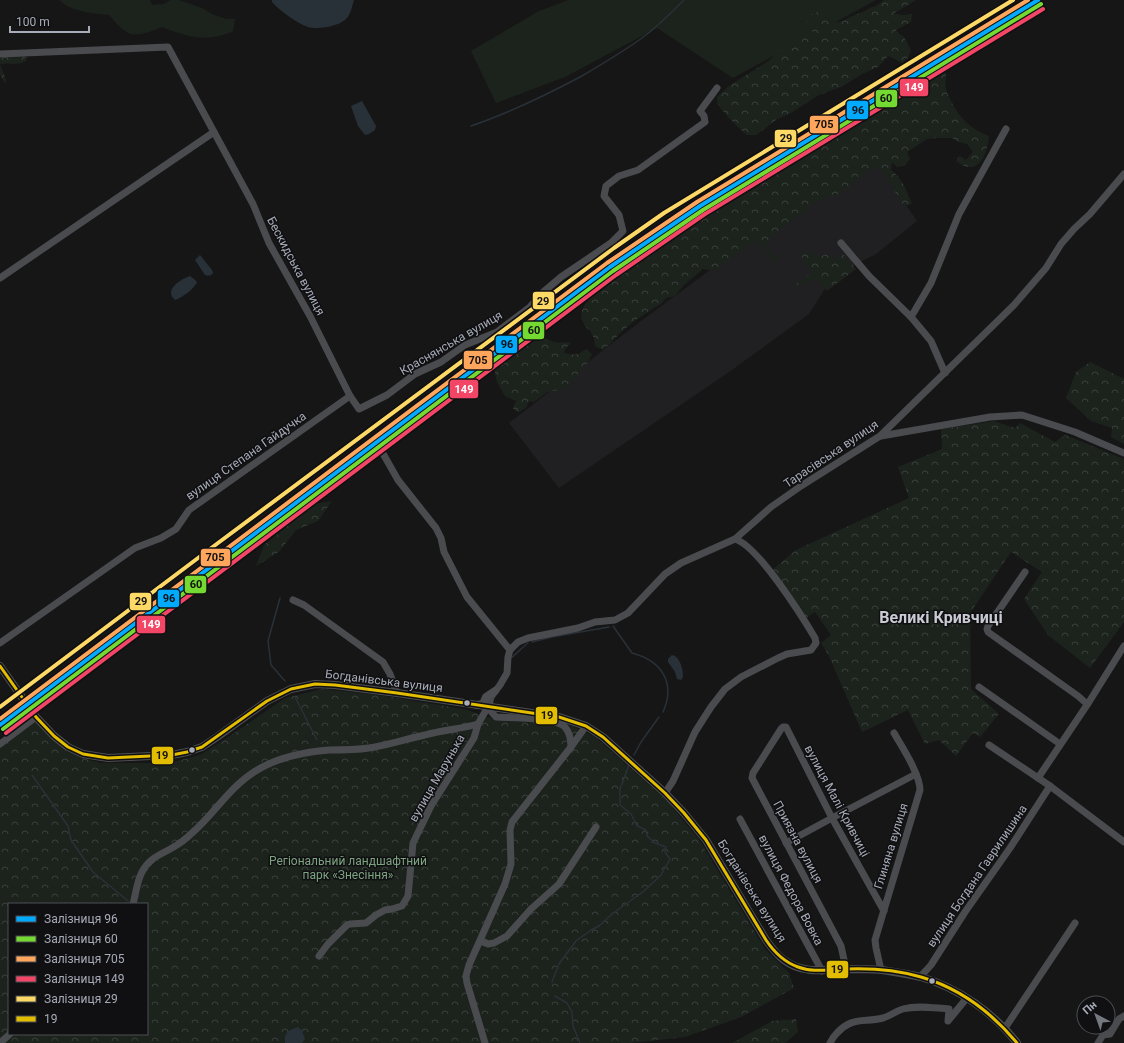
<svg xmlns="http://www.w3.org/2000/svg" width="1124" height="1043" font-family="Roboto,sans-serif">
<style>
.built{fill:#202022}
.green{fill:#1c231d}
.forest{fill:url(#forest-crowns);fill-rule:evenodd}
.water{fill:#293138}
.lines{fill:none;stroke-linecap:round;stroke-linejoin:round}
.stream{stroke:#293138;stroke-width:1.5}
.minor{stroke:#4a4b4f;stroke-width:7}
.major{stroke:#4c4e51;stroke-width:8}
.bus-1-casing{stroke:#101012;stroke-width:6}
.bus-1{stroke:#e3bd00;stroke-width:3}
.rail-1-casing{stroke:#101012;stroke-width:7}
.rail-2-casing{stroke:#101012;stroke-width:7}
.rail-3-casing{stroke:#101012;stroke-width:7}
.rail-4-casing{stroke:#101012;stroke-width:7}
.rail-5-casing{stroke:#101012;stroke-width:7}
.rail-1{stroke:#0af;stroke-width:4}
.rail-2{stroke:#74d930;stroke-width:4}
.rail-3{stroke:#ffa55c;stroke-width:4}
.rail-4{stroke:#f34667;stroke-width:4}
.rail-5{stroke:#ffd966;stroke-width:4}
.bus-dot{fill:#a7acb8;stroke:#101012;stroke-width:1.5}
.labels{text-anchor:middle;stroke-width:3;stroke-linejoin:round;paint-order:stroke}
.street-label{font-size:12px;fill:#a7acb8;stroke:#101012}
.park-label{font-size:12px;fill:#7da380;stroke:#101012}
.district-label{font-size:16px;font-weight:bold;fill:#c8cbd3;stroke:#101012}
.line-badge{stroke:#101012;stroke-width:1.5}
.badge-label{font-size:11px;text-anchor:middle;font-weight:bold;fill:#fff}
.pale-badge-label{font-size:11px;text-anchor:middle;font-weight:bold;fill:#111}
</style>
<defs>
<pattern id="forest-crowns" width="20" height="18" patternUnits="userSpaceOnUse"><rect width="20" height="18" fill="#1c231d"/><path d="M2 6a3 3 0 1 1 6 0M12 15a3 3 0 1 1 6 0" fill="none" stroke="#3a403c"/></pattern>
</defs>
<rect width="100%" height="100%" fill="#161616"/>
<path class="built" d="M876,161L917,221L876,254L833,276L809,314L732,370L559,488L509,423L641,321L736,251Z"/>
<g class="green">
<path d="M59,0H150L152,5L164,4L171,0H179L202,8L214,15L226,19H235L233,31C208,43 187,37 162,27C152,31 135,39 125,31C119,27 114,20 109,15C92,13 72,12 59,0Z"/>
<path d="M568,0H876L733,78L657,28L565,77L496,103L471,51L537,12Z"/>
</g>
<g class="forest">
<path d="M884,0H916L893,14L904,15L912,14L911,22L896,30L897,32L904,37L911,50L908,58L902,63L895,59L888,56L884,61L878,67L862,74L841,87L819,95L791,113L776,120L756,135H747L741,130L728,117L718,105L717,97L729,86L770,60L780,48L813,33L810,25L805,19L807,11L814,15L816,14L817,9C827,12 827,17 836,22L843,21L850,17L865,11L872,7L876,6Z"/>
<path d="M22,55L27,58L26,61C19,66 9,62 0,64L6,80V84L0,75V57Z"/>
<path d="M939,71L946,73C946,78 945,84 946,89C947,94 950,99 952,103C961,120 971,129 989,136C987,156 978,178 956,161L959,156L966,160L973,152L967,144L959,142L952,138H936L927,139L907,152L910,159L905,165L897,167L892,162L891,170C904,180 905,189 912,203L905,207C894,194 890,177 876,167L867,170L860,178L847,189L833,197H826L810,204L806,212L792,220L769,239L767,247L779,261L774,262L764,249L760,242L752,243L718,269L710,270L703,269L684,285L675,296L666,298L661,304L655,307L633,322L620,333L609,345L603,350L595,346L594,338L590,331L585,326L581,318L582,310L586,303L597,291L622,271L629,267L641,256L656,250L669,240L683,232L708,212L727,200L764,182L788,160L803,154L830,137L859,122L870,111L888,99L903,91L924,77Z"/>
<path d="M807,251L811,254L816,253L819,257L827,254L834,260L842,253L856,269L827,291L815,278L796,288L794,286L813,271C807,266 802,263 802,255Z"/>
<path d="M535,334C543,335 547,340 554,342C559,343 565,342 571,343L565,349L564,353C574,355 578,356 586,349L592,354C589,362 585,366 580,372C574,378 571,387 562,390C556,391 551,390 546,393C541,396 538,400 533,402L529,401L526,408L519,412L515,411L513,408L516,401L505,396L497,382L495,374V366C509,352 516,343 535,334Z"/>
<path d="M1090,362L1122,378H1124V444L1111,437L1112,428L1091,421L1066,398L1076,372Z"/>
<path d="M994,421L1015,428L1020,423L1055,442L1065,435L1124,459V622L1090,668L1048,635L1024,599L1042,572L1011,552L970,613L971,689L999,714L980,737L973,733L956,756L939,740L925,744L908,710L862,732L829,656L821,643L831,635L815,612L806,618L771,571L796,550L909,498L898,467L942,449L941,429Z"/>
<path d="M332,501L318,521L296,530L279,552L256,566L264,545L314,504Z"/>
<path d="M322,689L378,695L464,709L497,720L572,726L595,737L668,802L700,841L765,949L789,973L794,988L741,1017L685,1037L631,1043H0V746L30,722H36L75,754L86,759L101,763H169L200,755L227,738L285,698ZM9,904H147V1034H9Z"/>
<path d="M796,1019L798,1032L785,1043H732L772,1021Z"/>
</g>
<g class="water">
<path d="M272,0H354C352,6 351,13 347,18C340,26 319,30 308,27C297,23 280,11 272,2Z"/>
<path d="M362,101L376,126L375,130L369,134L365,135L358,126L351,106Z"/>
<path d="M200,255L212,270L213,273C211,276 209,276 205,275L195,260Z"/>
<path d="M190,276L194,279L197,282C193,290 183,297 175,300C163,290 181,279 190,276Z"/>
<path d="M672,655L675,656C681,661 683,669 683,677L681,680L677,679L675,672L668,662V659Z"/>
<path d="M298,1027L302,1031L305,1039L302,1043H285V1036L288,1031Z"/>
</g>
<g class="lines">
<g class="stream">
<path d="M471,126C510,113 546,95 582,76C604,63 626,50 646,35C660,24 672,12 684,0"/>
<path d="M280,598L268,641L271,665L285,681"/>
<path d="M613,626L632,653C662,661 676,683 663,712"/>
<path d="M532,642L552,637L609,627"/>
<path d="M511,658C515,655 525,645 528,643"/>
<path d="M295,697L317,740"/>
<path d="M634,755L641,742L659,717"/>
<path d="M32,775L68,826L71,840L93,872L128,901"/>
<path d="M552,982L559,964L576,941L591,930L599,926L612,914L644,891L661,875L670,859L665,852L666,847L655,843L647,836L646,830L637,826L631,814L620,805V789L629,765"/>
<path d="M555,996L567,1003L572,1012L573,1026L580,1043"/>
</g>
<g class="minor">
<path d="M0,54L168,47L253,204L269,243L310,316L350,396L359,409L387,395L415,374L441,362L465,345L497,332L530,307L541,294L561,277L611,243L623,231L619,215L604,196L606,186L619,176L638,170L705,122L704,116L700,111L717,88"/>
<path d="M841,243L869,276L911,317L931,341L945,373"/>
<path d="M0,278L214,132"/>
<path d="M911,317L931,283L959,214L1006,129"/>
<path d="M881,436L990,417L1022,415L1075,432L1124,453"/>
<path d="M381,450L398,480L436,528L441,538L444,552L467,597L510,650"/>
<path d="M1025,572L988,626L987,629L988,632L1078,696L1087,704"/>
<path d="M293,600L304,605L383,662L390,674L397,693"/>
<path d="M0,643L135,548L161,538L176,529L189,510L350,396"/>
<path d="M979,687L1060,744"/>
<path d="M487,707L496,717C510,718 556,717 565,727C570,733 571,740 571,747"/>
<path d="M0,744L36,717"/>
<path d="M989,745L1050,786L1124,842"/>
<path d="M1038,778L1089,702L1124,646"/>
<path d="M665,793L673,781L695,732L711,707L725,689L741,677L778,658L787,654L811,650L816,643L815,638C802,616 758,546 735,539"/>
<path d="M740,819L822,971"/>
<path d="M786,843L832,818L916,774"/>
<path d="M133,904C136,893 137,881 142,872C149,858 160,855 172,848C179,844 186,839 192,833C214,814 229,788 254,772C277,757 303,752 329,750C342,750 355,750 369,748C388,745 406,739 425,735C442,730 461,729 478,724L489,705L491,697L500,685L507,673L508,657L510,650L518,642L528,638L578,628L595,622L615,620L628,613L665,574L681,563L735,539L771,507L801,486L880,436L1014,305L1046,268L1061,244L1074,229L1090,214L1124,174"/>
<path d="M480,941L488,944L494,943L507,936L531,909L559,884L596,827"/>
<path d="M319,956L328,944L347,925L350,924L366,923L376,915L385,910L392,909L402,906L408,896L413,843L431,806L474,738L478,724"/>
<path d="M846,969L841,946L752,778L753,773L781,729L783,727H786L832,818L884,911"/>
<path d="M881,970L876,948L875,940L920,790C920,774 902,747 894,733"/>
<path d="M920,977L931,965L965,912L1010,848L1050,786"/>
<path d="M1005,1028L1075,923"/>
<path d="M0,1043L10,1034"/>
<path d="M485,1043L467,983L466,976L469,965L505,884L511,864L510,830L512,822L571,747L586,726"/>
<path d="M830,1043C832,1039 834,1036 837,1033C853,1016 864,1023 883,1018C890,1016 896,1011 903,1009C918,1005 933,1008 949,1009L948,1021L966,999"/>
<path d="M1098,1043L1103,1035L1110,1034L1119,1019L1124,1016"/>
</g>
<g class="major">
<path d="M0,666L36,717L54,736L68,747L83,754L108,758L172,755L187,752L202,747L217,737L267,701L291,689L315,684L335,685L397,693L559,717L586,726L603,737L665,793L684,813L706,840L766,940C771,947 777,955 784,960C802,974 824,970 845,969C857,969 870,969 882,970C895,972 908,974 921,977C958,988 993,1012 1017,1043"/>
<path d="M477,705L483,704L486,697L495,691"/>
</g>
<g class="bus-1-casing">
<path id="bus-1" d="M0,666L36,717L54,736L68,747L83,754L108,758L172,755L187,752L202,747L267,701L291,689L315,684L335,685L397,693L559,717L586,726L603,737L665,793L684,813L706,840L766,940C774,952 784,962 798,967C813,973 830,969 846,969C871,968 897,970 921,977C959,988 992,1013 1017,1043"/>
</g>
<use href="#bus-1" class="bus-1"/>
<g class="rail-1-casing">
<path id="rail-1" d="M0,725L610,267L700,206L1038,0"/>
</g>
<g class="rail-2-casing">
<path id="rail-2" d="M3,729L613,271L703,210L1041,4"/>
</g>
<g class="rail-3-casing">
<path id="rail-3" d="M0,719L607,263L697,202L1028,0"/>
</g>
<g class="rail-4-casing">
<path id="rail-4" d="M6,733L616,275L705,214L1043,9"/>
</g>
<g class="rail-5-casing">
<path id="rail-5" d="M0,707L218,543L614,248L664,213L1013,0"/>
</g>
<use href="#rail-1" class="rail-1"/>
<use href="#rail-2" class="rail-2"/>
<use href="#rail-3" class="rail-3"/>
<use href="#rail-4" class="rail-4"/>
<use href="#rail-5" class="rail-5"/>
</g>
<g class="bus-dot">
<circle cx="467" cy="703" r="3.5"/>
<circle cx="192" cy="750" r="3.5"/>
<circle cx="932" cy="981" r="3.5"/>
</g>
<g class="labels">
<g class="street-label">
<text transform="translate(296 266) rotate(62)" y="4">Бескидська вулиця</text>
<text transform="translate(451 343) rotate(-30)" y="4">Краснянська вулиця</text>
<text transform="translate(831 454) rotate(-34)" y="4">Тарасівська вулиця</text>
<text transform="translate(246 456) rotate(-35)" y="4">вулиця Степана Гайдучка</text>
<text transform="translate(384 681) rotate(7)" y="4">Богданівська вулиця</text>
<text transform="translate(437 778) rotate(-60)" y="4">вулиця Марунька</text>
<text transform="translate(837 801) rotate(62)" y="4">вулиця Малі Кривчиці</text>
<text transform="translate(798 842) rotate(62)" y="4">Приязна вулиця</text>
<text transform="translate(891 846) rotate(-73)" y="4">Глиняна вулиця</text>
<text transform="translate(977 876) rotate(-56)" y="4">вулиця Богдана Гаврилишина</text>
<text transform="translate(791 890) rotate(62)" y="4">вулиця Федора Вовка</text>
<text transform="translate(752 891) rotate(58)" y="4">Богданівська вулиця</text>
</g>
<g class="park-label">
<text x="348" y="865">Регіональний ландшафтний<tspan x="348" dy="14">парк «Знесіння»</tspan></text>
</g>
<g class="district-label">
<text x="941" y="623">Великі Кривчиці</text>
</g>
</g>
<g class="line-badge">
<rect x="899" y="78" width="30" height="19" rx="4" fill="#f34667"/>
<rect x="875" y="89" width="23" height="19" rx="4" fill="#74d930"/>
<rect x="846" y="100" width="23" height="20" rx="4" fill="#0af"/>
<rect x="809" y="115" width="30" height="19" rx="4" fill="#ffa55c"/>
<rect x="774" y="129" width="23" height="19" rx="4" fill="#ffd966"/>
<rect x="532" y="291" width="23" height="19" rx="4" fill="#ffd966"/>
<rect x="522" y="321" width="23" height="19" rx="4" fill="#74d930"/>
<rect x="495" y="335" width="23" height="19" rx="4" fill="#0af"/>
<rect x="463" y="350" width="30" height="20" rx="4" fill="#ffa55c"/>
<rect x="449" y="379" width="30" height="20" rx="4" fill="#f34667"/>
<rect x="200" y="548" width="31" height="19" rx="4" fill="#ffa55c"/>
<rect x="184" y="575" width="23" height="19" rx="4" fill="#74d930"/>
<rect x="157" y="589" width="23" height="19" rx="4" fill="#0af"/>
<rect x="129" y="592" width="23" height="19" rx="4" fill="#ffd966"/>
<rect x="136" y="615" width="30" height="19" rx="4" fill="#f34667"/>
<rect x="535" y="706" width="23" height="19" rx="4" fill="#e3bd00"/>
<rect x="151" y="746" width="23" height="19" rx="4" fill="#e3bd00"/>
<rect x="826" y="960" width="23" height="19" rx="4" fill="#e3bd00"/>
</g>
<g class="badge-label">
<text x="914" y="91">149</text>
<text x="464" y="393">149</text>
<text x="151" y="628">149</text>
</g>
<g class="pale-badge-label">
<text x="886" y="102">60</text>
<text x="858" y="114">96</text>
<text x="824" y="128">705</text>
<text x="786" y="142">29</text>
<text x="543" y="305">29</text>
<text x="534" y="334">60</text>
<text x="507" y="348">96</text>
<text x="478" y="364">705</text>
<text x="215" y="561">705</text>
<text x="196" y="588">60</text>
<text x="169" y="602">96</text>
<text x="141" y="605">29</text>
<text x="547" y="719">19</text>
<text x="162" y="759">19</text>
<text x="837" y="973">19</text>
</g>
<rect x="8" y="903" width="140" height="132" fill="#101012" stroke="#4c4e54"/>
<rect x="16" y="916" width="20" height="6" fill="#00aaff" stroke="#4c4e54"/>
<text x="44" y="923" font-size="12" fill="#a7acb8">Залізниця 96</text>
<rect x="16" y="936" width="20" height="6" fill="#74d930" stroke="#4c4e54"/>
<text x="44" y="943" font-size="12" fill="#a7acb8">Залізниця 60</text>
<rect x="16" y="956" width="20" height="6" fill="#ffa55c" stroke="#4c4e54"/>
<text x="44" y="963" font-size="12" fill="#a7acb8">Залізниця 705</text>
<rect x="16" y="976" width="20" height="6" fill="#f34667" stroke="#4c4e54"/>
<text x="44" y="983" font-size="12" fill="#a7acb8">Залізниця 149</text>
<rect x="16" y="996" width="20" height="6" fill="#ffd966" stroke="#4c4e54"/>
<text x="44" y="1003" font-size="12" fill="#a7acb8">Залізниця 29</text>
<rect x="16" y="1016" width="20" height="6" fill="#e3bd00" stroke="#4c4e54"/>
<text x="44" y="1023" font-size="12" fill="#a7acb8">19</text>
<g transform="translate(1096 1015) rotate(319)"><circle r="19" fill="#101012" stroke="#4c4e54"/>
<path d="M0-3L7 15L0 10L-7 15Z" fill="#74787f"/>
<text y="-6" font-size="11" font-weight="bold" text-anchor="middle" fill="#a7acb8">Пн</text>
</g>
<path d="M10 26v6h79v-6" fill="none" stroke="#a7acb8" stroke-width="2"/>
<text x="16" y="26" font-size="12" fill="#a7acb8" stroke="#101012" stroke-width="3" paint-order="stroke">100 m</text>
</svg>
